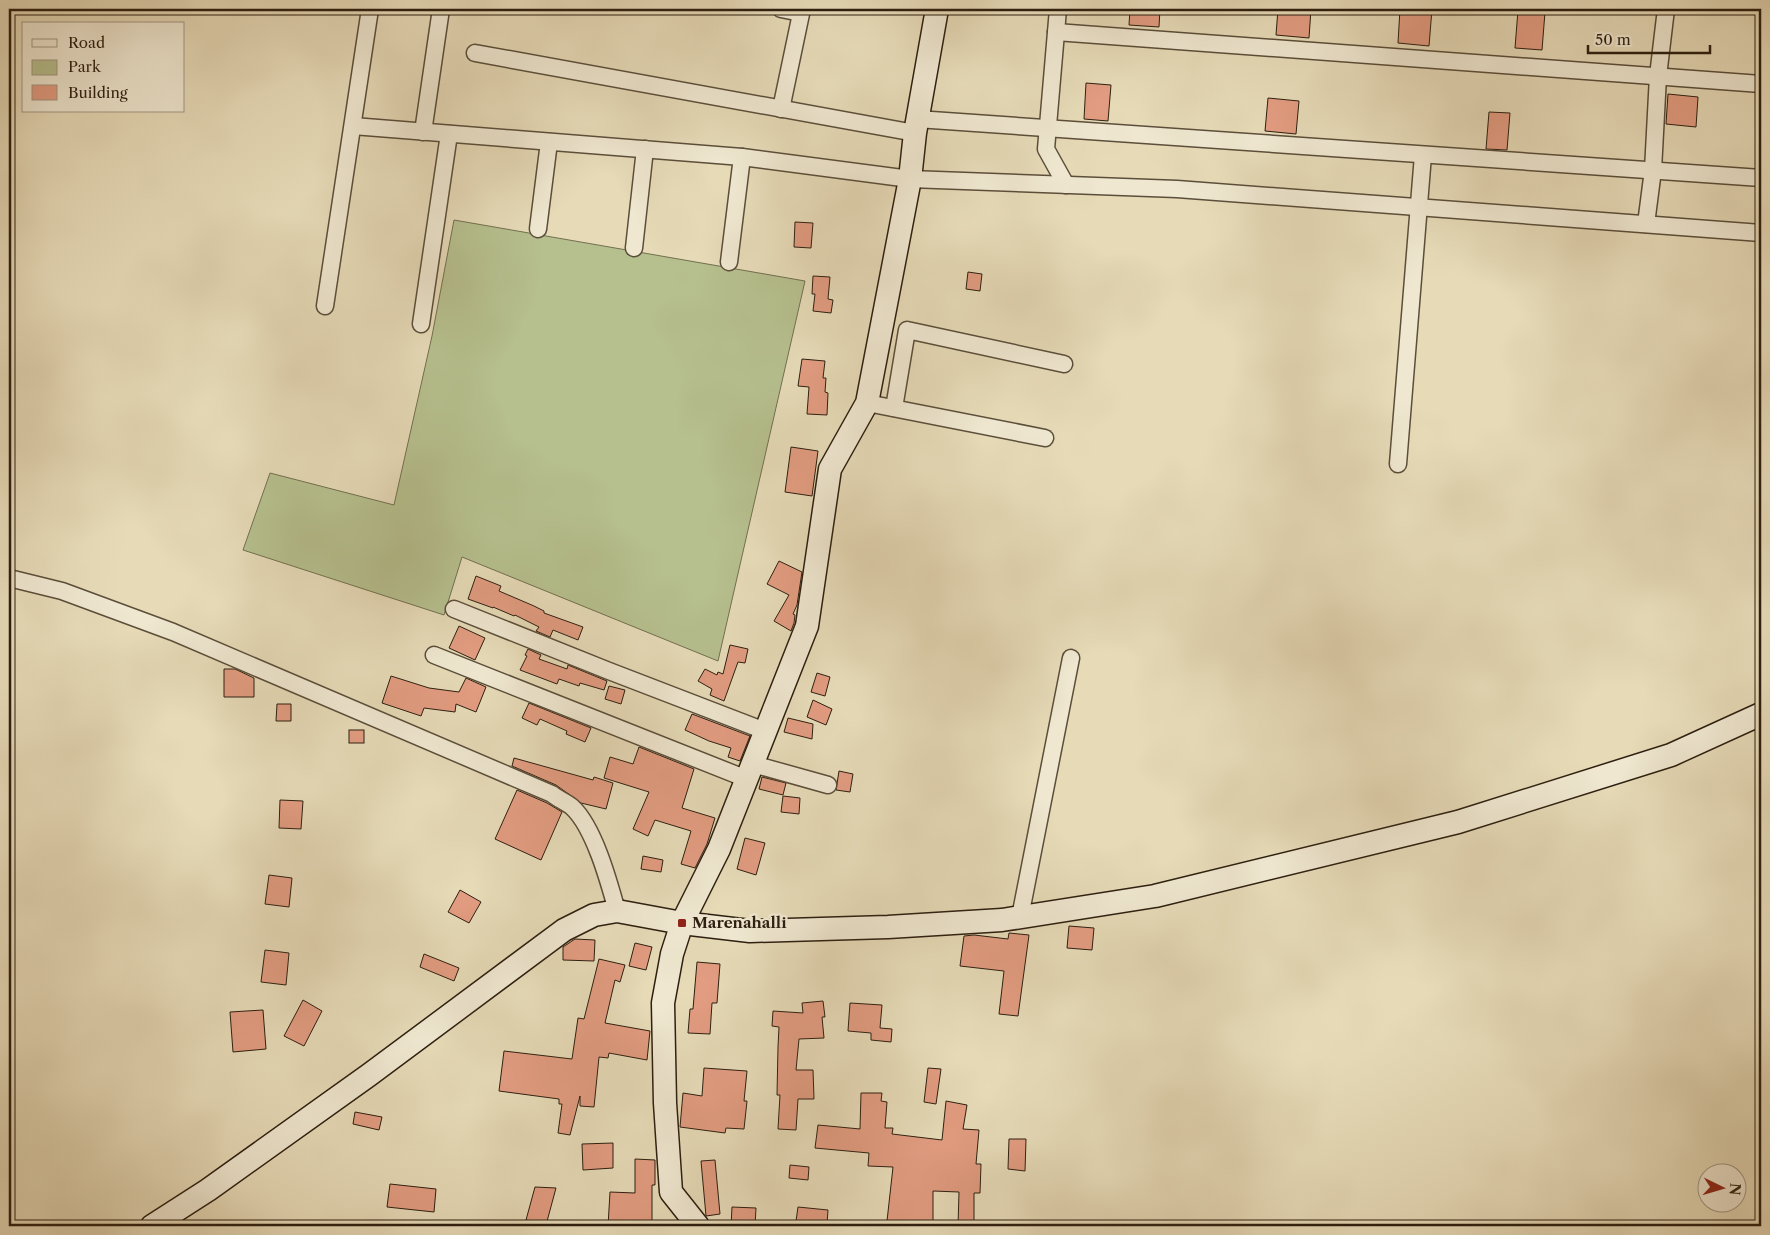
<svg xmlns="http://www.w3.org/2000/svg" width="1770" height="1235" font-family="'Libre Caslon Text',serif">
<style>
.green{fill:#b6bf8e;stroke:#726f4f}
.building{fill:#e29c81;stroke:#2d1f10}
.lines{fill:none;stroke-linecap:round;stroke-linejoin:round}
.street-casing{stroke:#5b4e3a;stroke-width:19}
.secondary-casing{stroke:#2d1f10;stroke-width:25}
.street{stroke:#efe7d0;stroke-width:16}
.secondary{stroke:#efe7d0;stroke-width:22}
.poi-dot{fill:#8f2418;stroke:#efe7d0;stroke-width:2}
.labels{text-anchor:middle;stroke-width:4.5;stroke-linejoin:round;paint-order:stroke}
.poi-label{font-size:15px;font-weight:bold;fill:#2d1f10;stroke:#efe7d0;text-anchor:start}
</style>
<rect width="100%" height="100%" fill="#e6dab7"/>
<filter id="stains"><feTurbulence type="fractalNoise" baseFrequency=".004" numOctaves="4"/><feColorMatrix values="0 0 0 0 .2 0 0 0 0 .09 0 0 0 0 .02 0 0 0 .5 -.17"/></filter>
<radialGradient id="worn" r=".72"><stop offset=".6" stop-color="#630" stop-opacity="0"/><stop offset="1" stop-color="#630" stop-opacity=".3"/></radialGradient>
<path class="green" d="M454,220L805,281L718,661L462,557L444,615L243,550L270,473L394,505L432,336Z"/>
<g class="building">
<path d="M1130,9H1160L1159,27L1129,25Z"/>
<path d="M1278,9H1311L1309,38L1276,35Z"/>
<path d="M1400,9H1432L1429,46L1398,43Z"/>
<path d="M1518,10L1545,12L1542,50L1515,48Z"/>
<path d="M1086,83L1111,85L1108,121L1084,119Z"/>
<path d="M1668,94L1698,97L1696,127L1666,124Z"/>
<path d="M1268,98L1299,101L1296,134L1265,131Z"/>
<path d="M1489,112L1510,113L1507,150L1486,149Z"/>
<path d="M795,222L813,223L811,248L794,247Z"/>
<path d="M968,272L982,274L980,291L966,289Z"/>
<path d="M813,276L830,277L828,299L833,300L831,313L813,311L815,294H812Z"/>
<path d="M802,359L825,361L823,378H826L825,392L828,393L827,415L807,414L809,387L798,386Z"/>
<path d="M791,447L818,451L812,496L785,492Z"/>
<path d="M779,561L802,572L797,605L793,614L795,615L794,623L791,631L774,621L789,595L767,584Z"/>
<path d="M476,576L501,586L499,591L534,606L544,611V613L583,627L578,640L553,630L550,637L536,631L539,627L515,615L514,616L493,607V608L468,599Z"/>
<path d="M459,626L485,638L475,660L449,648Z"/>
<path d="M730,645L748,649L745,663L738,662L724,701L710,695L712,689L698,681L705,669L717,675L718,672L723,674Z"/>
<path d="M528,649L541,655L539,659L567,669L568,665L607,681L604,690L580,683L579,686L559,679L557,684L520,670L527,656L525,655Z"/>
<path d="M224,669H235L254,678V697H224Z"/>
<path d="M817,673L830,677L825,696L811,692Z"/>
<path d="M391,676L429,688L459,692L466,678L486,687L476,712L456,704L455,712L424,708L421,716L382,703Z"/>
<path d="M609,686L625,690L621,704L605,699Z"/>
<path d="M813,700L832,709L826,725L807,717Z"/>
<path d="M529,703L591,728L585,742L566,734L567,731L540,719L537,725L522,718Z"/>
<path d="M277,704H291V721H276Z"/>
<path d="M692,714L750,736L740,761L728,757L731,748L709,741L685,730Z"/>
<path d="M788,718L813,724L812,739L784,732Z"/>
<rect x="349" y="730" width="15" height="13"/>
<path d="M639,747L694,769L682,808L715,818L707,844L695,868L681,864L691,831L655,820L648,836L633,829L649,792L604,778L610,757L633,764Z"/>
<path d="M514,758L593,780L594,777L613,783L606,809L581,803L556,785L512,766Z"/>
<path d="M839,771L853,774L850,792L836,790Z"/>
<path d="M762,777L786,783L783,795L759,789Z"/>
<path d="M517,790L547,803L562,812L541,860L495,839Z"/>
<path d="M783,796L800,798L799,814L781,812Z"/>
<path d="M280,800L303,801L301,829L279,828Z"/>
<path d="M745,838L765,843L756,875L737,869Z"/>
<path d="M643,856L663,860L661,872L641,869Z"/>
<path d="M269,875L292,878L289,907L265,904Z"/>
<path d="M460,890L481,902L469,923L448,912Z"/>
<path d="M1069,926L1094,928L1092,950L1067,948Z"/>
<path d="M1009,933L1029,935L1018,1016L999,1014L1004,971L960,966L964,936L974,935L1008,939Z"/>
<path d="M575,939L595,940L594,961L563,960V947Z"/>
<path d="M635,943L652,947L646,970L629,966Z"/>
<path d="M265,950L289,953L286,985L261,982Z"/>
<path d="M424,954L459,968L454,981L420,967Z"/>
<path d="M599,959L625,965L620,982L615,980L605,1023L650,1031L647,1060L609,1053L608,1058L599,1057L594,1107L580,1106V1096L570,1135L558,1133L562,1104H559V1099L499,1091L504,1051L572,1059L578,1018L584,1019Z"/>
<path d="M697,962L720,964L717,1003H712L710,1034L688,1033L690,1009H693Z"/>
<path d="M303,1000L322,1011L304,1046L284,1036Z"/>
<path d="M823,1001L825,1017H822L824,1038L799,1039L796,1070H813L814,1099H798L796,1130L778,1129L780,1095H777L778,1047L779,1027L772,1026L773,1011L803,1013L802,1003Z"/>
<path d="M850,1003L882,1005L880,1028L892,1029L891,1042L871,1040V1033L848,1031Z"/>
<path d="M263,1010L266,1049L233,1052L230,1012Z"/>
<path d="M704,1068L747,1071L744,1101H747L744,1129L726,1128L725,1133L680,1127L683,1093L702,1096Z"/>
<path d="M928,1068L941,1069L936,1104L924,1102Z"/>
<path d="M861,1093H882L881,1101L887,1102L885,1128H893L892,1134L942,1140L946,1101L967,1105L963,1129L979,1130L976,1164H981L980,1193H974V1226H958L959,1192L933,1191V1226H906V1222L887,1221L893,1167L868,1166L869,1153L815,1148L818,1125L860,1129Z"/>
<path d="M355,1112L382,1117L379,1130L353,1124Z"/>
<path d="M1009,1139H1026L1025,1171L1008,1169Z"/>
<path d="M613,1143V1168L583,1170L582,1144Z"/>
<path d="M635,1159L655,1160V1185H652V1222H622V1226H608L610,1192L635,1193Z"/>
<path d="M715,1160L720,1214L706,1216L701,1161Z"/>
<path d="M790,1165L809,1167L808,1180L789,1178Z"/>
<path d="M390,1184L436,1189L434,1212L387,1207Z"/>
<path d="M535,1187L556,1188L546,1225L526,1220Z"/>
<path d="M732,1207L756,1208L755,1226H731Z"/>
<path d="M798,1207L828,1210L827,1224L796,1221Z"/>
</g>
<g class="lines">
<g class="street-casing">
<g id="street">
<path d="M781,9L801,13"/>
<path d="M1058,9L1046,149L1066,185"/>
<path d="M1056,32L1761,84"/>
<path d="M475,53L915,133"/>
<path d="M781,109L802,9"/>
<path d="M917,119L1761,178"/>
<path d="M353,126L742,157L910,179L1177,189L1761,233"/>
<path d="M423,132L441,9"/>
<path d="M1646,224L1653,170L1658,76L1666,9"/>
<path d="M538,229L549,142"/>
<path d="M634,248L645,149"/>
<path d="M729,262L742,157"/>
<path d="M325,306L370,9"/>
<path d="M421,324L449,134"/>
<path d="M867,403L1045,438"/>
<path d="M894,408L907,330L1064,364"/>
<path d="M1398,464L1423,155"/>
<path d="M9,578L62,591L173,632L552,794C558,799 566,802 572,807C594,827 609,882 617,911"/>
<path d="M454,609L609,671L765,731"/>
<path d="M434,655L747,779"/>
<path d="M753,764L828,785"/>
<path d="M1020,917L1071,658"/>
</g>
</g>
<g class="secondary-casing">
<g id="secondary">
<path d="M152,1226L208,1190L369,1075L564,930L594,915L617,911L682,923L750,931L888,927L1002,920L1155,896L1458,822L1671,755L1761,714"/>
<path d="M698,1226L671,1192L665,1103L663,1003L672,954L682,923L719,849L807,626L830,469L867,403L910,179L915,133L937,9"/>
</g>
</g>
<use href="#street" class="street"/>
<use href="#secondary" class="secondary"/>
</g>
<rect class="poi-dot" x="677" y="918" width="10" height="10" rx="2.5"/>
<g class="labels">
<g class="poi-label">
<text x="692" y="928">Marenahalli</text>
</g>
</g>
<rect width="1770" height="1235" fill="none" stroke="#e6dab7" stroke-width="30"/>
<rect x="10" y="10" width="1750" height="1215" fill="none" stroke="#2d1f10" stroke-width="2.5"/>
<rect x="15" y="15" width="1740" height="1205" fill="none" stroke="#2d1f10"/>
<rect x="22" y="22" width="162" height="90" fill="#efe7d0" stroke="#a19783"/>
<rect x="32" y="39" width="25" height="8" fill="#efe7d0" stroke="#a19783"/>
<text x="68" y="48" font-size="15" fill="#2d1f10">Road</text>
<rect x="32" y="60" width="25" height="15" fill="#b6bf8e" stroke="#a19783"/>
<text x="68" y="72" font-size="15" fill="#2d1f10">Park</text>
<rect x="32" y="85" width="25" height="15" fill="#e29c81" stroke="#a19783"/>
<text x="68" y="98" font-size="15" fill="#2d1f10">Building</text>
<g transform="translate(1722 1188) rotate(95)"><circle r="24" fill="#efe7d0" stroke="#a19783"/>
<path d="M0-4L9 19L0 12L-9 19Z" fill="#8f2418"/>
<text y="-8" font-size="14" font-weight="bold" text-anchor="middle" fill="#2d1f10">N</text>
</g>
<path d="M1588 45v8h122v-8" fill="none" stroke="#2d1f10" stroke-width="2.5"/>
<text x="1595" y="45" font-size="15" fill="#2d1f10" stroke="#efe7d0" stroke-width="4" paint-order="stroke">50 m</text>
<rect width="100%" height="100%" filter="url(#stains)"/>
<rect width="100%" height="100%" fill="url(#worn)"/>
</svg>
